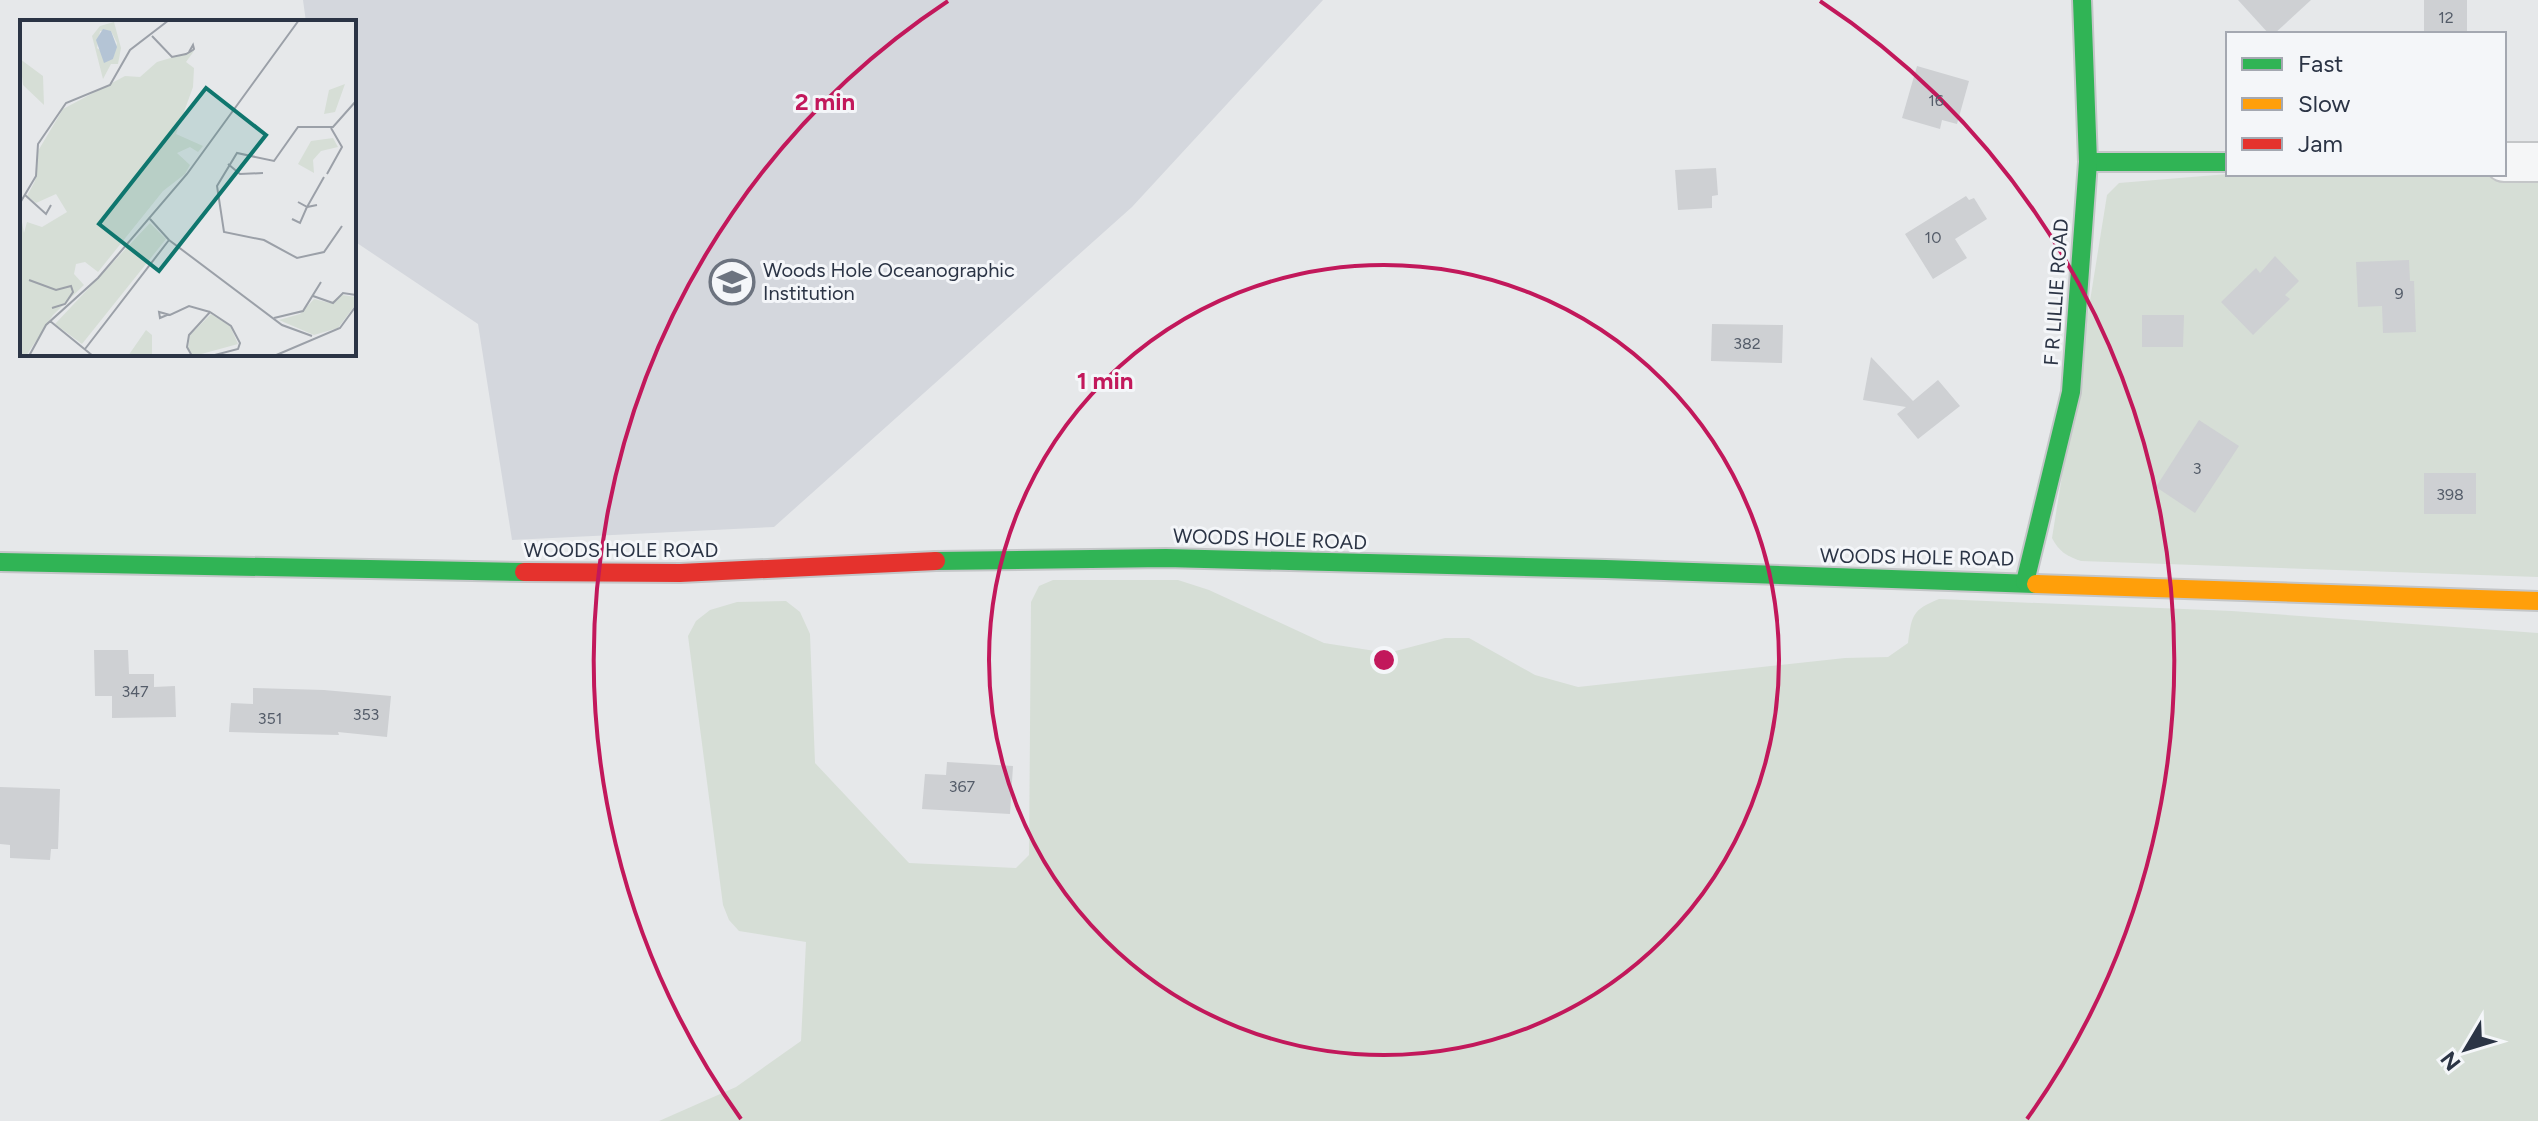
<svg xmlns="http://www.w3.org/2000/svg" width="2538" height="1121" font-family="Figtree,sans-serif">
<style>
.built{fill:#d4d7dd}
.green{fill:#d6ded6}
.building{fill:#ced0d3}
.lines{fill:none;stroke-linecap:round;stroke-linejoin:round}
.street-casing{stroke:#c4c6c8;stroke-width:42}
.fast-casing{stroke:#c4c6c8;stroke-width:22}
.slow-casing{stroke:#c4c6c8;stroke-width:22}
.jam-casing{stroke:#c4c6c8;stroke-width:22}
.street{stroke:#f5f6f7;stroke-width:38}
.fast{stroke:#30b455;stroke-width:18}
.slow{stroke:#ff9f0a;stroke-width:18}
.jam{stroke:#e5322d;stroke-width:18}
.ring{fill:none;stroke:#c2185b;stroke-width:4}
.labels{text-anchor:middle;stroke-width:6;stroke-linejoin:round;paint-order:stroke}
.number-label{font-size:16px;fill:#545c69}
.poi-label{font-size:20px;fill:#2b3445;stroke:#f4f6f9;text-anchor:start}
.street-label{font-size:20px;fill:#2b3445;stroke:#f4f6f9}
.inset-road{fill:none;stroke:#9ba0a8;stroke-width:2}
.view{fill:#0f766e;fill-opacity:0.15;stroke:#0f766e;stroke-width:4}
.inset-edge{fill:none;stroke:#2b3445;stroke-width:4}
.centre{fill:#c2185b;stroke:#f4f6f9;stroke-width:4}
.ring-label{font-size:24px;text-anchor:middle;font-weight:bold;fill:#c2185b;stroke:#f4f6f9;stroke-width:6;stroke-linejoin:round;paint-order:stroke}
</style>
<rect width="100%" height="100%" fill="#e6e8ea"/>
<path class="built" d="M303,0H1323L1132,207L774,527L512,540L478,324L354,241V22H306Z"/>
<g class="green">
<path d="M2228,174L2538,175V577L2081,561C2067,556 2059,552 2052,538L2107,195L2119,183Z"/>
<path d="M1053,580H1178L1209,590L1324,643L1388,653L1445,638H1469L1535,675L1578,687L1845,658L1888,657L1908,643C1912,615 1912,610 1939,599L2232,611L2538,633V1121H659L736,1087L801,1041L806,942L739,931L729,920L723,905L688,636L696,621L710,610L737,602L786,601L800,612L810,634L815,763L909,863L1016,868L1029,855L1031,602L1039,586Z"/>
</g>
<g class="building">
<path d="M2238,0H2311L2274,34H2269Z"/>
<rect x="2424" y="0" width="43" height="34"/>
<path d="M1917,66L1969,81L1957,124L1942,120L1940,129L1902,118Z"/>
<path d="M1716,168L1718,195L1712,196V208L1678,210L1675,170Z"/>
<path d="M1966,196L1969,200L1974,198L1987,219L1955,239L1967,258L1933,279L1905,234Z"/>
<path d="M2275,256L2299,281L2285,295L2290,299L2253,335L2221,302L2256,268L2260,273Z"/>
<path d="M2409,260L2410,281H2414L2416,332L2383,333L2382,306L2358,307L2356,262Z"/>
<path d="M2142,315H2184L2183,347H2142Z"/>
<path d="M1712,324L1783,325L1782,363L1711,361Z"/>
<path d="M1871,357L1913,401L1938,380L1960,406L1918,439L1897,414L1906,407L1863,400Z"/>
<path d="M2199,420L2239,446L2195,513L2156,487Z"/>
<rect x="2424" y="473" width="52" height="41"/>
<path d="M94,650H128L129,674H154V687L175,686L176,717L112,718V696H95Z"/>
<path d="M253,688L324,690L391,696L387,737L338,732L339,735L229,732L231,703L253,704Z"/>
<path d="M947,762L1013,766L1010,814L922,809L925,774L946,775Z"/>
<path d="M0,787L60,789L58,849H51L50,860L10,858V845L0,844Z"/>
</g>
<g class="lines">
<g class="street-casing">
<path id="street" d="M2504,162H2538"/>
</g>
<g class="fast-casing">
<g id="fast">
<path d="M2088,162H2228"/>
<path d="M936,561L1166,558L1606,569L2036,584"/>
<path d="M0,562L524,572"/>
<path d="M2025,582L2071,392L2088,162L2082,0"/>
</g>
</g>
<g class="slow-casing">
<path id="slow" d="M2036,584L2538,601"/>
</g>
<g class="jam-casing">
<path id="jam" d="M524,572L680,573L936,561"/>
</g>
<use href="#street" class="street"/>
<use href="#fast" class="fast"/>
<use href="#slow" class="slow"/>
<use href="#jam" class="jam"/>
</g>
<g class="ring">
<circle cx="1384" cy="660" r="395"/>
<path d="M741 1119A790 790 0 0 1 948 1M1820 1A790 790 0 0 1 2027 1119"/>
</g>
<defs>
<g id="university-ring" transform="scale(2.3)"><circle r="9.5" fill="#f4f6f9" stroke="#6c737f" stroke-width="1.5"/><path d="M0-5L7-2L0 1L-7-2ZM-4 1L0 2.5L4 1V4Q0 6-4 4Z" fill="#6c737f"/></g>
</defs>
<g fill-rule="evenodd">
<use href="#university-ring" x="732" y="282"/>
</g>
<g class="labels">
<g class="number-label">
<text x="2446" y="23">12</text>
<text x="1936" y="106">16</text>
<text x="1933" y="243">10</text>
<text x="2399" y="299">9</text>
<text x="1747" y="349">382</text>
<text x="2197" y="474">3</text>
<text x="2450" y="500">398</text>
<text x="135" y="697">347</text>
<text x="366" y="720">353</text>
<text x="270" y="724">351</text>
<text x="962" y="792">367</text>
</g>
<g class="poi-label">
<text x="763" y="277">Woods Hole Oceanographic<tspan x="763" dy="23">Institution</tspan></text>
</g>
<g class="street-label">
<text transform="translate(2056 292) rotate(-86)" y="7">F R LILLIE ROAD</text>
<text transform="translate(1270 539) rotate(2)" y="7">WOODS HOLE ROAD</text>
<text x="621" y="557">WOODS HOLE ROAD</text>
<text transform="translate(1917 557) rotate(1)" y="7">WOODS HOLE ROAD</text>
</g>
</g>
<g transform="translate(20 20)">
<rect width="336" height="336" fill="#e6e8ea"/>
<path d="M94,2L101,28L98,44H91L83,59L72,16L80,6ZM80,11H91L97,23L93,39L77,28ZM174,31L166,42L174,48L173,67L156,114L183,126L178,132L170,127L157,133L170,145L165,154L143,171L78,252L65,242L56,244L54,254L64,265L33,295L6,336H0V191L4,213L7,202L22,207L47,192L36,174L16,183L7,176L15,161L18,131L43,89L105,56L120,57L137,42ZM0,39L23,56L24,85L3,65ZM325,64L315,92L304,94L309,70ZM313,118L318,127L301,131L293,140L294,153L278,144L291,121ZM130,203L146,219L62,324L35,304ZM322,275L336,277V284L318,308L294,315L259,300L280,294L294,279L310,283ZM191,294L210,306L218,324L174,336L168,329L170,315ZM126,310L132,315V336H108Z" fill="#d6ded6" fill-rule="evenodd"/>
<path d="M83,9L91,11L97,27L93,39L84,43L76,20Z" fill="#b4c4d5"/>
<path class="inset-road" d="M132,16L152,37L166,34L173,30L174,29L173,25L169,32M208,144L220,154L243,153M307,154L322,127L311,108M5,175L26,194L31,185M0,183L16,156L18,124L46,83L90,65L110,30L149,0M297,185L287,187L304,157M130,199L149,220L262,305L292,316M272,199L280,203L287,187L278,182M322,206L304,232L277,238L244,220L204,212L197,166L217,133L254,141L278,107H313L336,81M9,260L36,270L51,266L53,272L45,284L32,288M293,276L313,283L323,273L336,275M147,295L140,298L139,292L150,295L169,286L190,292M254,298L283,291L301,262M30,301L73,336M65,329L149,220M9,336L26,305L78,258L167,154L279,0M172,336L167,327L169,315L190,292L211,306L220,323L218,329L191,336M254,336L320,308L336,286"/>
<path class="view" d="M186,68L246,115L139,251L79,204Z"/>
<rect width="336" height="336" class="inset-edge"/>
</g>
<circle cx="1384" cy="660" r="12" class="centre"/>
<g class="ring-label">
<text x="825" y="110">2 min</text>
<text x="1105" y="389">1 min</text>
</g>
<rect x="2226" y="32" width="280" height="144" fill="#f4f6f9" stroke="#a4a8b1" stroke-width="2"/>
<rect x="2242" y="58" width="40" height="12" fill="#30b455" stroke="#a4a8b1" stroke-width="2"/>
<text x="2298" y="72" font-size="24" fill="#2b3445">Fast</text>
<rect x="2242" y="98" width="40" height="12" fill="#ff9f0a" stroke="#a4a8b1" stroke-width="2"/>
<text x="2298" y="112" font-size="24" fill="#2b3445">Slow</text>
<rect x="2242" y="138" width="40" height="12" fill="#e5322d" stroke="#a4a8b1" stroke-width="2"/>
<text x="2298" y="152" font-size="24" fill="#2b3445">Jam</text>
<g transform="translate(2466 1049) rotate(232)" stroke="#f4f6f9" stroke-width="6" paint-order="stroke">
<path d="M0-6L14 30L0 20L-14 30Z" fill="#2b3445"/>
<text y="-12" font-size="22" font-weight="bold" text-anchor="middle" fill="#2b3445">N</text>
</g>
</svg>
